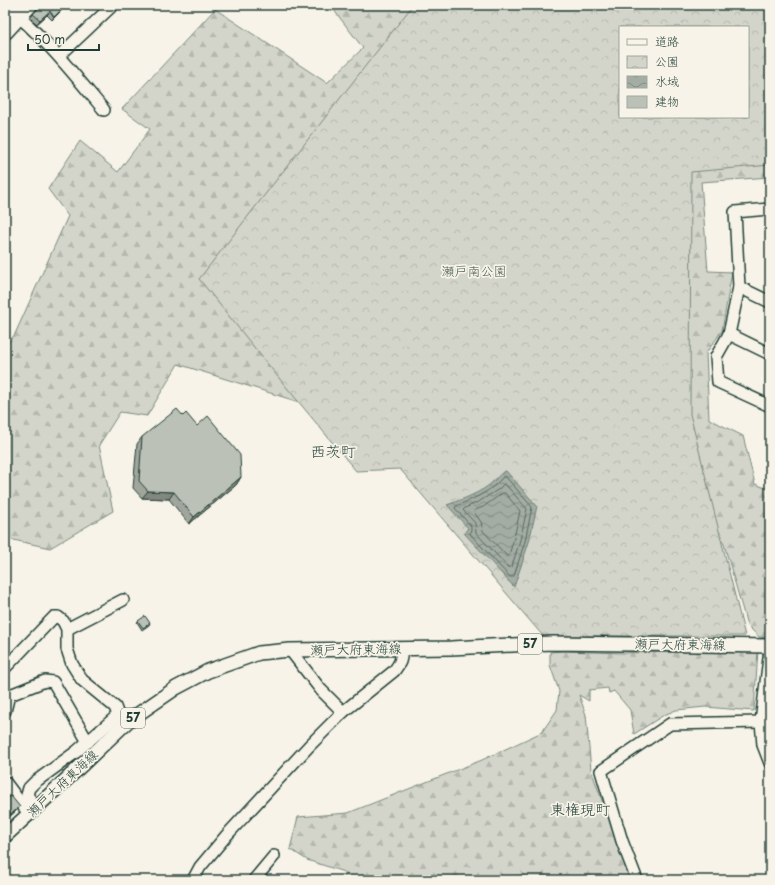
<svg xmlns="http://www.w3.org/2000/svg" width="775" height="885" font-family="'Playpen Sans','Klee One',sans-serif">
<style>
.forest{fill:url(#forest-firs);stroke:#79897f}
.park{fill:url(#park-crowns);stroke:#79897f;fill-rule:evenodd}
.water{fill:url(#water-waves);stroke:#6f8077}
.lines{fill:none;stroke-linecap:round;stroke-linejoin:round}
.shore{stroke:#546a60;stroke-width:1}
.minor-casing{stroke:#1f3d34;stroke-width:14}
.major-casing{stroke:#1f3d34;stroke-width:16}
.highway-casing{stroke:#1f3d34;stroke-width:19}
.minor{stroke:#f7f3e8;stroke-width:11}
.major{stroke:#f7f3e8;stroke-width:13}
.highway{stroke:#f7f3e8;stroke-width:16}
.wall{fill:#a1a69d;stroke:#1f3d34}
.shaded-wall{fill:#83877f;stroke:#1f3d34}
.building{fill:#bbc1b6;stroke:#1f3d34}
.labels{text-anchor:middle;stroke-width:3.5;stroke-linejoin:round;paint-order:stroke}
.shield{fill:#f7f3e8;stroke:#60746a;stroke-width:1}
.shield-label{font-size:12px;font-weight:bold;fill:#1f3d34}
.park-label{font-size:13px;fill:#435b52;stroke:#f7f3e8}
.street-label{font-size:13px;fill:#1f3d34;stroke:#f7f3e8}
.quarter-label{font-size:15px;fill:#1f3d34;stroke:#f7f3e8}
</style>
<defs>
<pattern id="forest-firs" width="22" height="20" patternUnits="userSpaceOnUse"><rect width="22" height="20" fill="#d3d5ca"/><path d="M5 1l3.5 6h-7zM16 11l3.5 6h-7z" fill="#b5b8ae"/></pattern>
<pattern id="park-crowns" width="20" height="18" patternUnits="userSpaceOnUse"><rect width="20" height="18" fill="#d3d5ca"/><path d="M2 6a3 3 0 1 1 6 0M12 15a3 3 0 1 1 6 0" fill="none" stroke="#b5b8ae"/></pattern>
<pattern id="water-waves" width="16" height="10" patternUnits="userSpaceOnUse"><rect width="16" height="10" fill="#a4ada3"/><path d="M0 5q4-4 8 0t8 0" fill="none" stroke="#858e86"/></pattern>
</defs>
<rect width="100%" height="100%" fill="#f7f3e8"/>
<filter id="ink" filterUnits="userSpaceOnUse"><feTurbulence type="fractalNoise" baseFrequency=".025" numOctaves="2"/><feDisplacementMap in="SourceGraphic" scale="8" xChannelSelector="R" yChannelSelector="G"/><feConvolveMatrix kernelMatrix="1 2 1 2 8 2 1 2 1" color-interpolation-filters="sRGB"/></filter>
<g filter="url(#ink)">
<g class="forest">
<path d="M330,5H770L620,27L315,407L178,364L147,416L120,412L99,445L113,511L50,548L9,539L5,544V347L15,334L68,216L48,189L80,141L118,172L150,129L122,109L215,9L327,83L363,48Z"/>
<path d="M656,119L770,147V177L701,182L708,271L732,272L722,331L706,353L709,419L743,436L755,484L770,490V638L759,637L747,625L724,544L664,449Z"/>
<path d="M758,650L754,711L705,707L676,710L664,715L634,734L630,710L614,691L609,693L608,688L589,690V701L579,695L586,715L591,770L631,880H344V872L307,860L290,849L298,817L348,813L482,760L542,732L557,710L559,691L550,665V652L563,651L622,653Z"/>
<path d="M770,679V753L762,732Z"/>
</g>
<path class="park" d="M413,5H770V165L691,172L690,414L745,636H543L400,469L356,471L283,383L199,279ZM620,27H748V117H620Z"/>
<path class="water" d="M506,471L537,506L529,542L514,587L464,533L468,528L447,505C463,499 481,493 494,481C498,477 500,473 506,471Z"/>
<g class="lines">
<g class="shore">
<path d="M503,477H506L532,507L525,541L514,576L512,577H510L470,534L471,529V526L455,508L456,506C475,498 489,493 503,477Z"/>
<path d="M504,484L506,485L527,509L520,540L512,566L510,568L508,567L476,533L475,523L463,510L465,508L480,501L499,489Z"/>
<path d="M503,493H505L520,511L514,538L509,555L507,556L506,555L483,531L481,522L474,512L475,510L483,507Z"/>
</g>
<g class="minor-casing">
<g id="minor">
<path d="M5,5C43,35 73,73 104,110"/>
<path d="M59,56L113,5"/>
<path d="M770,209L735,212L739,287L729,334L716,357L718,382L770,406"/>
<path d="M739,287L770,302"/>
<path d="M729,334L770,354"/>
<path d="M67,629L123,600"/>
<path d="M290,650L321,690L343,712"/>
<path d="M770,650L761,722L763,745L770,763"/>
<path d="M5,668L54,617H58L63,621L67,629V649L72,664L82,680L115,707L118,715L76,752L35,782L29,788L27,795L36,807"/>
<path d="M5,711L8,699L10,695L45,681L53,682L55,685L88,742"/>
<path d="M5,782L29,814"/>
<path d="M193,880L200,867L226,836L309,746L343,712L394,671C400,663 402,660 401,649"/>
<path d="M254,880L274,856"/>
<path d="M637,880L622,841L601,771L670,724L761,722"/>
</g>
</g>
<g class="major-casing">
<path id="major" d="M5,836L68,778L128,721L176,688L208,671L259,653L290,650L451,648L551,643L632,644L770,646"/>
</g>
<g class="highway-casing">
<path id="highway" d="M5,31L29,5"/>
</g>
<use href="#minor" class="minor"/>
<use href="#major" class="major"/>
<use href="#highway" class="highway"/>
</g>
<g class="wall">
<path d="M39,5H68L67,6V5L52,20L47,15L37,24L30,18L37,10Z"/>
<path d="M183,416L241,477L236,485L189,524L169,499L142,498L133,488L137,444L142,437Z"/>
<path d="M138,621L150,623L149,625L142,630L137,622Z"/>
<path d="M5,794L8,798L20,807L17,810L9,817L5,813Z"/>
</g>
<g class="shaded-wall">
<path d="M66,5H67L52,20L54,17Z"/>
<path d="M50,11L47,15L37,24L40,20Z"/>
<path d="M241,477L236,485L189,524L194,517Z"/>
<path d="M148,491L174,492L169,499L142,498Z"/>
<path d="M20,807L17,810L9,817L11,814Z"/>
</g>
<g class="building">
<path d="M40,5H66L54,17L50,11L40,20L33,14L39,8Z"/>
<path d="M5,7L9,11L5,16Z"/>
<path d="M177,409L183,416L186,413L197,426L208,416L240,455L241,477L194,517L174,492L148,491L139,481L142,437Z"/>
<path d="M145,616L150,623L143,628L138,621Z"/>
<path d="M5,794L8,798L11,796L20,807L11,814L5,806Z"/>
</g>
</g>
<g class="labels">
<g class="shield">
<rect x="518" y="634" width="24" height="20" rx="3"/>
<rect x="121" y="708" width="24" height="20" rx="3"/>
</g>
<g class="shield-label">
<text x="530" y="648">57</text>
<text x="133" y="722">57</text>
</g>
<g class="park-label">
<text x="474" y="276">瀬戸南公園</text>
</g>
<g class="street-label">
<text transform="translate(680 644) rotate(1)" y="5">瀬戸大府東海線</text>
<text transform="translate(356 649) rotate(-1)" y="5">瀬戸大府東海線</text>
<text transform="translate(62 783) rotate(-43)" y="5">瀬戸大府東海線</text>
</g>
<g class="quarter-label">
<text x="333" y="457">西茨町</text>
<text x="580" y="815">東権現町</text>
</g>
</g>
<rect width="775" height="885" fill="none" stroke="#f7f3e8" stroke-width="20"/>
<rect x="10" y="10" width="755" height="865" fill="none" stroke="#1f3d34" stroke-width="1.5" filter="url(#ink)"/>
<rect x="619" y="26" width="130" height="92" fill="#f7f3e8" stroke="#a1aaa0"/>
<rect x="627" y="39" width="20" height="6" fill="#f7f3e8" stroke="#a1aaa0"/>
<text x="655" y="46" font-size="12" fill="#1f3d34">道路</text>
<rect x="627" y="56" width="20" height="12" fill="url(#park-crowns)" stroke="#a1aaa0"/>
<text x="655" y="66" font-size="12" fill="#1f3d34">公園</text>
<rect x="627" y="76" width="20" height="12" fill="url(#water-waves)" stroke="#a1aaa0"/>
<text x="655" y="86" font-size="12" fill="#1f3d34">水域</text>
<rect x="627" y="96" width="20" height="12" fill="#bbc1b6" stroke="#a1aaa0"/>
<text x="655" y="106" font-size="12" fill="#1f3d34">建物</text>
<path d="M28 44v6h71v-6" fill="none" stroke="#1f3d34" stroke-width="2"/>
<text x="34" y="44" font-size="12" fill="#1f3d34" stroke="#f7f3e8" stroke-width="3" paint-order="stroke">50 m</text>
</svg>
